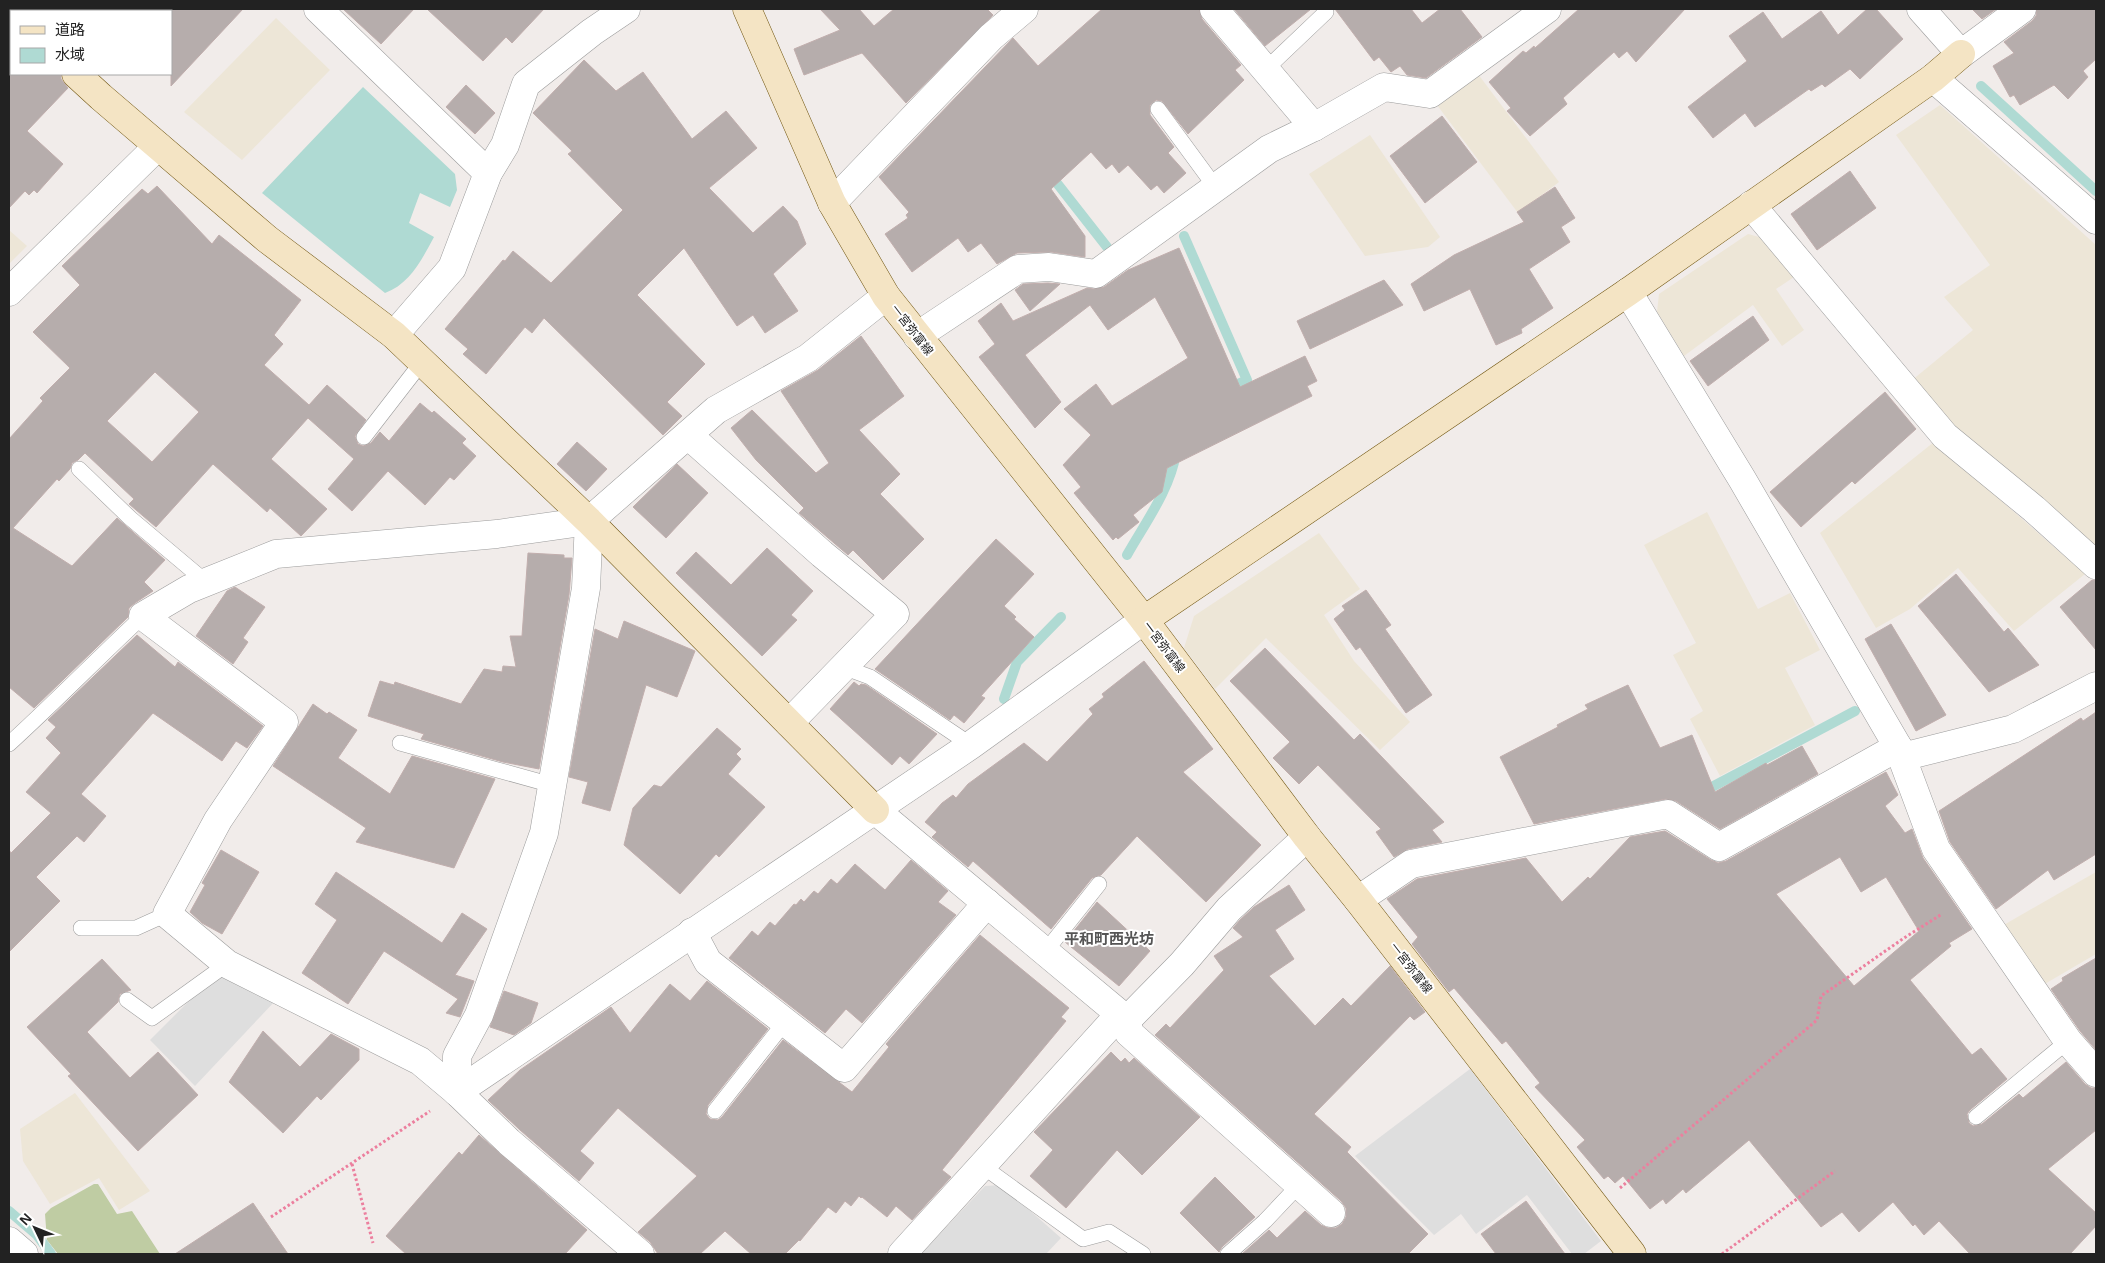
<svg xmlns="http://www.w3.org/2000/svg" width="2105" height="1263" font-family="Helvetica,'Noto Sans JP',sans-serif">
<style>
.farmland{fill:#ede6d7}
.forest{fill:#bfcca3}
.parking{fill:#dedede}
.water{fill:#afdad3}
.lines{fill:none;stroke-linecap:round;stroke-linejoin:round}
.stream{stroke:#afdad3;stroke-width:10}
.building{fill:#b6adac;stroke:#c1aead;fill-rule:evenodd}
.lane-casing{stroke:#9c9c9c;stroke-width:16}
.street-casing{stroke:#9c9c9c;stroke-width:29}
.secondary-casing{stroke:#715611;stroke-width:29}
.path{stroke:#ec7f9e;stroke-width:3;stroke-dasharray:2.5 2.5;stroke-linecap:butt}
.lane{stroke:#fff;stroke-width:15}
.street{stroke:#fff;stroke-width:28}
.secondary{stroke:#f4e4c4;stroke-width:28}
.labels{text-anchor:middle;stroke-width:4;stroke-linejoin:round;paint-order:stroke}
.street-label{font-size:12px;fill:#222;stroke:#fff}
.quarter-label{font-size:15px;font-weight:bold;fill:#555;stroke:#fff}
</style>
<rect width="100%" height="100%" fill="#f1ecea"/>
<g class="farmland">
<path d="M35,9H77L75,11H38Z"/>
<path d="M276,18L330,70L242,160L184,112Z"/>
<path d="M1475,70L1559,182L1518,213L1434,101Z"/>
<path d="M1940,105L2096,245V554L1952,430L1911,381L1973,330L1944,297L1990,265L1896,135Z"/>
<path d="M1370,135L1440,237L1428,247L1365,256L1309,174Z"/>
<path d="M9,230L27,246L9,264Z"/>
<path d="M1748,234L1759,237L1794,277L1776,289L1804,330L1782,346L1753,305L1684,356L1657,312L1659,294Z"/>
<path d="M1934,442L2085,574L2014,631L1958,568L1910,609L1876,628L1820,533Z"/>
<path d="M1707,512L1758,609L1790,593L1820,650L1785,668L1815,725L1720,776L1690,719L1703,711L1673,655L1696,643L1644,545Z"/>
<path d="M1319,533L1360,589L1324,615L1354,661L1410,722L1380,750L1266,638L1215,689L1184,648L1194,616Z"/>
<path d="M2096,872V954L2043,985L2002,926Z"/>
<path d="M75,1093L150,1191L119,1210L99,1178L50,1204L23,1161L20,1129Z"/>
</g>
<path class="forest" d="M94,1184H98L117,1214L132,1211L160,1254H58L47,1240L45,1214L51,1208Z"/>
<g class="parking">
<path d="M221,974L276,1000L195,1086L150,1040L202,988Z"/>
<path d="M1470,1069L1601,1241L1584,1254H1572L1527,1195L1476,1234L1461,1214L1434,1235L1355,1156Z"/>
<path d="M1001,1185L1061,1238L1046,1254H921L985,1186Z"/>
</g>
<path class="water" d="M363,87L455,174L457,190L450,207L420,193L409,223L434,237C422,259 410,284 385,293L262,193Z"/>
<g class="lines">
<g class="stream">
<path d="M1981,86L2096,191"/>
<path d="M1049,173L1107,247"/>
<path d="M1184,236L1247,380L1226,389"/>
<path d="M1127,555C1145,523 1170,490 1176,453"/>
<path d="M1004,699L1017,662L1061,617"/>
<path d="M1710,788L1855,711"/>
<path d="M9,1211L37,1235L51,1254"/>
</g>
</g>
<g class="building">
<path d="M171,9H243L171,86Z"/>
<path d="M343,9H414L381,44Z"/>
<path d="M427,9H544L512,43L506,37L483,61Z"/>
<path d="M820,9H859L874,26L894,9H987L993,15L906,103L862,53L804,75L794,49L840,30Z"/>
<path d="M1102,9H1199L1202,19L1241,65L1235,70L1244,80L1188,134L1162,101L1156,100L1150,105V115L1174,147L1168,153L1186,173L1164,193L1157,185L1151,190L1128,165L1119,173L1112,164L1106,169L1091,152L1051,189L1085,236V257L1051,252L1017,253L997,264L981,243L968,252L958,238L912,272L885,234L908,218L906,215L909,212L879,177L1013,38L1038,66Z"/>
<path d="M1234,9H1311L1265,46Z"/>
<path d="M1335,9H1411L1422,23L1440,9H1460L1482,37L1426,78L1407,75L1400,66L1391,72L1379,57L1374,61Z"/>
<path d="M1579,9H1685L1636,62L1627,51L1619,58L1614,52L1563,98L1567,104L1530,136L1507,111L1511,108L1489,82L1523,51L1526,53L1534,46L1535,48Z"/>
<path d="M1867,9H1876L1903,39L1860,79L1850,69L1825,87L1822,84L1811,91L1809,89L1755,127L1745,113L1713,138L1688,107L1747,61L1729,36L1763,12L1782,39L1821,11L1838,35Z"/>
<path d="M1972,9H1996L1982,19Z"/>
<path d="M2037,9H2096V59L2083,71L2088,77L2068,99L2054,85L2020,105L2014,95L2010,97L1993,66L2014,53L2004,42L2032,21L2036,16Z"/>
<path d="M584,60L616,91L643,72L692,139L726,111L757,148L709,188L753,233L783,206L797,221L806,244L773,274L798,311L765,333L753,315L737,326L684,248L637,295L705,364L667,402L682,416L663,435L544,318L532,333L525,327L486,374L463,354L468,349L445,329L503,260L505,261L513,251L551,283L623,210L568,154L572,151L533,113Z"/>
<path d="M9,74H61V79L68,88L27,131L63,164L37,193L34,190L29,195L25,191L9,208Z"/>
<path d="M466,85L495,113L475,134L446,107Z"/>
<path d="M1442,116L1477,162L1425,203L1390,156Z"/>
<path d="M1850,171L1876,208L1817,250L1791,214Z"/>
<path d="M157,186L212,244L219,235L301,300L274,335L283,344L264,365L309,405L327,385L366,420L355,436L358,444L363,446L371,443L380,432L389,441L420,403L432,413L434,411L466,439L462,443L476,456L454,480L450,477L425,505L388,471L352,511L328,489L354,459L308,418L271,459L327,509L301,536L270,508L267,512L213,464L156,527L129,504L134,499L85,453L78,460L72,463L70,469L59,481L57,479L13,528L72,566L117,518L165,560L144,582L153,591L135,603L129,608L128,617L34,708L9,687V439L43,401L40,398L70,368L33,332L80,285L62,266L142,189L148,194ZM155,372L199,412L152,462L107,421Z"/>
<path d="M1555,187L1575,218L1561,227L1570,242L1529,269L1553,308L1521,329L1522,333L1496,345L1470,289L1424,311L1411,284L1454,255L1524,222L1517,212Z"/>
<path d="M1179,248L1240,387L1305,356L1317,381L1307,386L1312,396L1167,468L1162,492L1133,515L1139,522L1118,539L1116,537L1113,540L1074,493L1081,487L1063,465L1091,435L1064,409L1096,384L1112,406L1188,358L1155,297L1108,330L1090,305L1025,355L1061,402L1035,428L979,357L995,344L978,321L1001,303L1013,321L1087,288L1094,289L1104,287L1128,270Z"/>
<path d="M1384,280L1403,305L1310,349L1297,321Z"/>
<path d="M1048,283L1060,284L1030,311L1015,290L1023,284Z"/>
<path d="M1753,316L1769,340L1708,386L1690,361Z"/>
<path d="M861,336L904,396L859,430L900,474L880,494L924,539L883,580L853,550L848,555L799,513L804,508L756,460L731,428L752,410L816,473L829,463L781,391L818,370Z"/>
<path d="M1885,392L1916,429L1855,484L1852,481L1801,527L1770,492Z"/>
<path d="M577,442L607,469L586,491L557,464Z"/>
<path d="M677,464L708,493L666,538L633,507Z"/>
<path d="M996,539L1034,574L1004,606L1016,617L1014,619L1034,637L981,696L985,698L964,723L954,715L950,720L875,669Z"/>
<path d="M767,548L813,591L791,615L797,620L762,656L676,573L696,552L731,585Z"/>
<path d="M528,553L564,555V558H572L569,595L539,769L503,762L421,739L424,734L368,716L380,681L394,685L395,682L461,704L484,669L502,672L503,666L516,667L510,636H522Z"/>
<path d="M1956,574L2004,632L2008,628L2039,665L1989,692L1918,606Z"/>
<path d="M2092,580H2096V650L2060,607Z"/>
<path d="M235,587L265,607L243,638L248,642L233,664L196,636L227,591Z"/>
<path d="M1366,590L1391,625L1385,629L1432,695L1406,713L1360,647L1356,650L1334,619L1345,610L1342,606Z"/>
<path d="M624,621L695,651L677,697L646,685L610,811L582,803L588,782L569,777L595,629L618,639Z"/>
<path d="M1891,624L1946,715L1916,731L1865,639Z"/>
<path d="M137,635L175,667L178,662L263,726L247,748L236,741L222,761L153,713L81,794L106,816L84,842L77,836L36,877L60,901L9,952V850L11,853L51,813L26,792L61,753L46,738L56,727L48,720Z"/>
<path d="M1265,648L1354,740L1360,734L1444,822L1432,830L1442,842L1408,849L1394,857L1376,832L1381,829L1318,765L1299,784L1273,758L1290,742L1230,681Z"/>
<path d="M1144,661L1213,749L1183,772L1261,845L1206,902L1137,836L1101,875L1092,878L1051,929L973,861L968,867L932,837L937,832L925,822L942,803L953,795L956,798L968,784L1024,743L1047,762L1093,714L1089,709L1104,697L1102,694Z"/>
<path d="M854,682L859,686L861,684L866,685L937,734L909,764L900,756L892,765L830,709Z"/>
<path d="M1628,685L1660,748L1692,735L1715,792L1766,763L1767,765L1802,746L1818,774L1720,829L1676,801L1666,799L1534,824L1500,757L1558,727L1557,725L1588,709L1585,705Z"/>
<path d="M313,704L327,714L329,712L357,730L338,758L390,794L412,756L495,779L454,868L356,842L366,828L273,766Z"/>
<path d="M2096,712V854L2054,880L2048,870L1996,909L1950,842L1939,811L2081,718L2083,721Z"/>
<path d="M717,728L741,749L736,754L741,759L728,774L765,807L719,857L716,854L680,894L624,845L633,808L654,785L661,787Z"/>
<path d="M1886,772L1898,795L1885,806L1905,833L1912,829L1923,858L1972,929L1949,943L1951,946L1910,980L1972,1055L1981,1048L2007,1079L1970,1110L1967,1114L1969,1123L1973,1126L1982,1124L2019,1094L2023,1098L2066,1062L2085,1084L2091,1088H2096V1130L2048,1169L2096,1213V1226L2070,1254H1970L1939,1221L1924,1235L1915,1224L1913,1226L1893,1202L1859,1232L1842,1212L1821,1227L1749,1140L1686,1193L1683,1189L1666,1204L1663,1199L1650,1209L1623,1176L1615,1183L1608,1176L1604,1179L1577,1147L1585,1140L1535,1087L1540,1083L1506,1041L1502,1044L1454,988L1449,992L1412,944L1418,937L1387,899L1417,879L1526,858L1562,902L1588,877L1590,879L1630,837L1665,831L1711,860L1718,863L1726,861ZM1840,857L1861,892L1886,877L1919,931L1854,986L1776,894Z"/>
<path d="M221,850L259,872L222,934L202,923L190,912L205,885L202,883Z"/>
<path d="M911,860L948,891L938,902L956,915L862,1023L846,1009L825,1033L729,958L752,931L758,936L770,922L775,926L794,904L796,905L801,899L804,902L814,891L818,894L831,879L837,884L855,864L885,890Z"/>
<path d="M336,872L442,943L462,913L487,929L455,975L474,981L460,1017L446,1013L458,999L384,951L348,1004L302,973L337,920L315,904Z"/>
<path d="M1289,885L1305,910L1275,930L1294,959L1269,976L1315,1026L1343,998L1351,1006L1390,966L1425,1012L1414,1020L1410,1016L1314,1114L1351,1147L1347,1152L1428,1234L1408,1254H1242L1269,1230L1277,1238L1305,1211L1321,1225L1328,1228H1336L1342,1224L1346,1217V1208L1341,1201L1155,1035L1166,1024L1170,1028L1224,970L1214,956L1243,937L1233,928L1240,920L1254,907Z"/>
<path d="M1097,902L1150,951L1119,986L1065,942Z"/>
<path d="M980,935L1069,1008L1061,1017L1066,1021L942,1170L951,1177L912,1220L896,1206L887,1217L862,1197L861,1198L859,1196L851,1206L845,1201L836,1213L828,1207L800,1241L799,1240L785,1254H751L725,1231L700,1254H658L650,1242L638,1232L697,1176L618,1108L580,1151L594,1163L579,1181L520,1130L488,1100L520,1070L611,1007L630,1033L670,984L690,1001L707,981L768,1029L708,1105L706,1114L710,1119L718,1120L722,1117L783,1040L852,1092L889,1047L886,1044Z"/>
<path d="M2096,958V1050L2080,1031L2051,989L2063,981L2062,978Z"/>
<path d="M102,959L131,990L120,994L118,1002L87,1032L130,1078L158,1052L198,1095L138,1151L68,1076L71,1074L27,1027Z"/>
<path d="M504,991L538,1003L531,1023L514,1035L490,1027Z"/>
<path d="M263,1031L300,1067L331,1034L359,1049V1060L321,1100L317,1096L283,1133L229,1082Z"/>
<path d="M1111,1052L1121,1062L1125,1058L1129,1063L1134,1058L1200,1117L1142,1175L1117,1150L1066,1208L1030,1176L1053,1150L1034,1132Z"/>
<path d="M479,1135L587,1230L565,1254H406L386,1236L459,1152L462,1155Z"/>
<path d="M1215,1177L1255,1217L1222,1247L1219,1252L1180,1213Z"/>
<path d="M1526,1201L1565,1254H1496L1481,1234Z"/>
<path d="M253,1203L288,1254H175Z"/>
</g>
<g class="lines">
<g class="lane-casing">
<g id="lane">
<path d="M1265,70L1326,12"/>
<path d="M1158,109L1216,188"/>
<path d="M364,437L422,362"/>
<path d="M79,469L130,518L206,582"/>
<path d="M843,667L870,677L971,745"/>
<path d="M400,743L552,785"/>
<path d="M9,744C55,702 98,658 143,616"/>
<path d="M81,928H136L167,914"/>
<path d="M1045,952L1099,884"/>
<path d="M127,1000L152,1018L227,964"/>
<path d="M715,1111L785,1022"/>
<path d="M1976,1117L2068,1041"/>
<path d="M981,1165L1083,1239L1109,1232L1143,1254"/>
<path d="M1228,1254L1265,1221L1299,1185"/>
</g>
</g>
<g class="street-casing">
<g id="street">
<path d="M318,9L488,173"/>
<path d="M1214,9L1314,127"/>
<path d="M1921,9L1961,54L2022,9"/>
<path d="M1933,78L2096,220"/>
<path d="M832,203L991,37L1024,9"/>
<path d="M1751,205L1945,436L2034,509L2096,565"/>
<path d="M9,292L158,146"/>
<path d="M1628,292L1742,479L1898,747L1936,849L2068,1041L2096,1073"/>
<path d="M394,335L452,268L488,173L505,145L526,84L592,32L626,9"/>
<path d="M917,336L1018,269L1049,267L1096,274L1269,149L1314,127L1384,87L1430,94L1547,9"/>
<path d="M688,435L822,554L895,614L789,723"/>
<path d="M1902,757L2013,729L2096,686"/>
<path d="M875,810L1127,1020L1129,1033L1331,1213"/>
<path d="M1358,900L1411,864L1668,814L1719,847L1898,747"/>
<path d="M692,932L708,962L844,1068L987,903"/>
<path d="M1127,1020L1182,964L1229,909L1307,837"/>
<path d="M457,1092L971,745L1144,620"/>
<path d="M457,1092V1056L479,1015L544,833L586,588L589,521"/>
<path d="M9,1241L24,1254"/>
<path d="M640,1254L509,1142L457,1092L420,1061L227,964L167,914L218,820L284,722L143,616L189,589L276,554L497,534L589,521L716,410L808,358L886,296"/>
<path d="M902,1254L1120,1014"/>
</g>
</g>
<g class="secondary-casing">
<g id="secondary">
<path d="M747,9L832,203L886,296L1144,620L1307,837L1358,900L1632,1254"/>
<path d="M9,10L11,12"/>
<path d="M76,74L101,97L267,239L394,335L589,521L875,810"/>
<path d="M1144,620L1628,292L1933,78L1961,54"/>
</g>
</g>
<g class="path">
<path d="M352,1164L373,1243"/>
<path d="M1620,1188L1817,1020L1821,996L1904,938L1942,914"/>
<path d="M271,1217L430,1111"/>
<path d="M1722,1254L1835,1171"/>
</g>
<use href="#lane" class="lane"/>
<use href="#street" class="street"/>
<use href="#secondary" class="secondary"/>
</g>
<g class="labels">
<g class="street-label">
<text transform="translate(912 330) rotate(52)" y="4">一宮弥富線</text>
<text transform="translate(1164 647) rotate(53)" y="4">一宮弥富線</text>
<text transform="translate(1411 968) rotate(52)" y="4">一宮弥富線</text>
</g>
<g class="quarter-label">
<text x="1109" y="944">平和町西光坊</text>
</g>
</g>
<rect width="2105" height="1263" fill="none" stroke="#222222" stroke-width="20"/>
<rect x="10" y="10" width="162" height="65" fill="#ffffff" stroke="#a7a7a7"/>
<rect x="20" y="26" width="25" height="8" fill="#f4e4c4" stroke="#a7a7a7"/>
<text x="55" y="35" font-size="15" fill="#222222">道路</text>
<rect x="20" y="48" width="25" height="15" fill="#afdad3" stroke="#a7a7a7"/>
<text x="55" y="60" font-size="15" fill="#222222">水域</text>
<g transform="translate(35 1228) rotate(313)" stroke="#ffffff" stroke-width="4" paint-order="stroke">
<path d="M0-4L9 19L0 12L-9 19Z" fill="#222222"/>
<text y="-8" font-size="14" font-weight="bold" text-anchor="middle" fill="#222222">N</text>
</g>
</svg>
